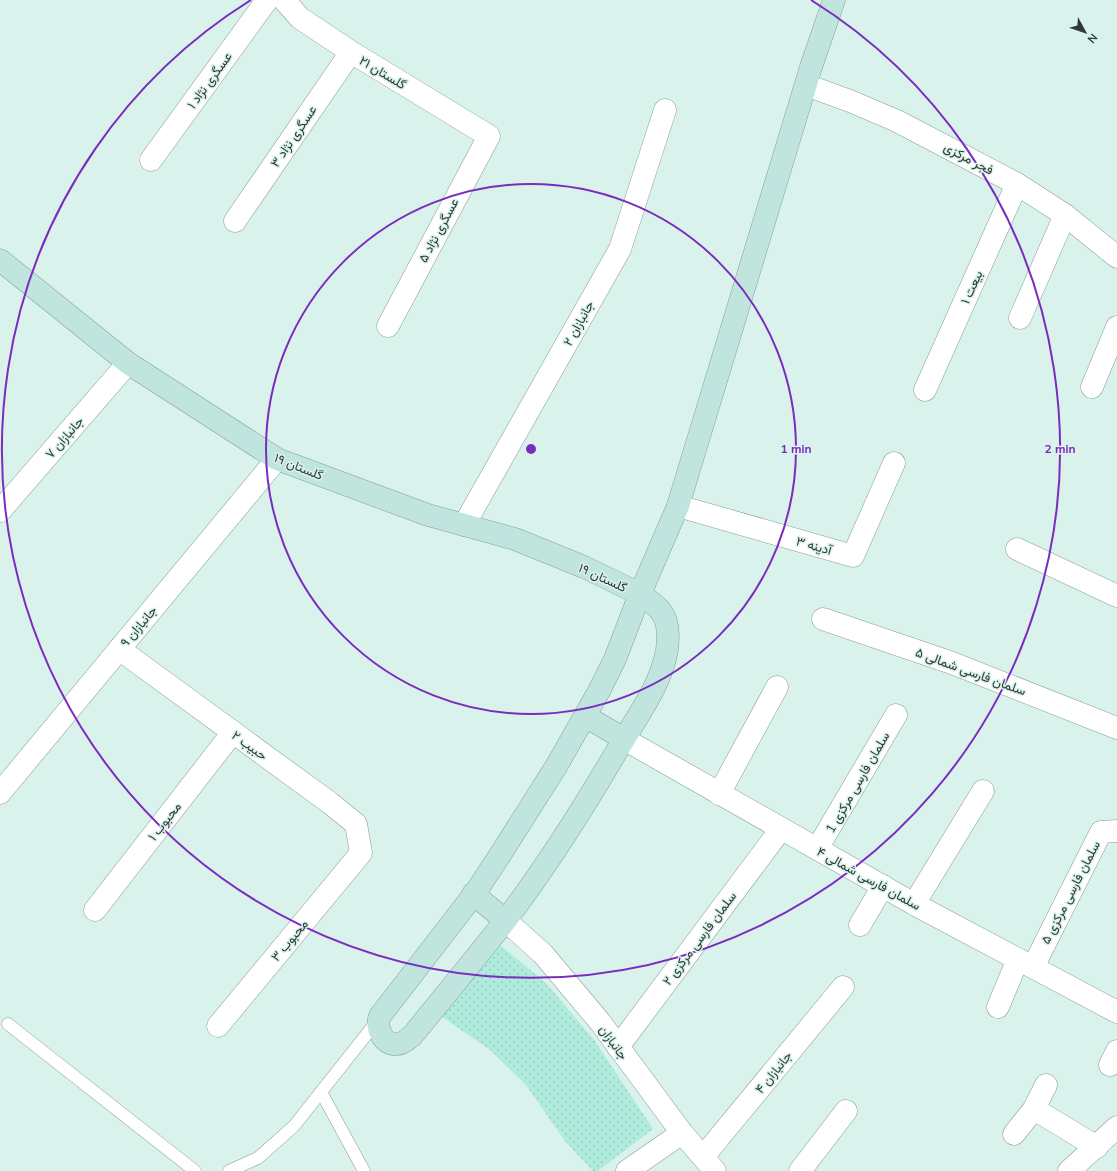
<svg xmlns="http://www.w3.org/2000/svg" width="1117" height="1171" font-family="'Nunito Sans',Vazirmatn,sans-serif">
<style>
.grass{fill:url(#grass-dots)}
.lines{fill:none;stroke-linecap:round;stroke-linejoin:round}
.service-casing{stroke:#879d98;stroke-width:13}
.minor-casing{stroke:#879d98;stroke-width:23}
.secondary-casing{stroke:#879d98;stroke-width:23}
.service{stroke:#fff;stroke-width:12}
.minor{stroke:#fff;stroke-width:22}
.secondary{stroke:#c0e5df;stroke-width:22}
.ring{fill:none;stroke:#7b2cbf;stroke-width:2}
.labels{text-anchor:middle;stroke-width:3;stroke-linejoin:round;paint-order:stroke}
.street-label{font-size:13px;fill:#303937;stroke:#daf2ec}
.centre{fill:#7b2cbf;stroke:#daf2ec;stroke-width:2}
.ring-label{font-size:12px;text-anchor:middle;font-weight:bold;fill:#7b2cbf;stroke:#daf2ec;stroke-width:3;stroke-linejoin:round;paint-order:stroke}
</style>
<defs>
<pattern id="grass-dots" width="8" height="8" patternUnits="userSpaceOnUse"><rect width="8" height="8" fill="#b0ecde"/><path d="M2 2h.1M6 6h.1" fill="none" stroke="#98cbbf" stroke-width="1.8" stroke-linecap="round"/></pattern>
</defs>
<rect width="100%" height="100%" fill="#daf2ec"/>
<path class="grass" d="M488,935L546,983L595,1041L653,1129L598,1171H593L565,1141L526,1085L489,1049L439,1015Z"/>
<g class="lines">
<g class="service-casing">
<g id="service">
<path d="M8,1024L195,1171"/>
<path d="M321,1092L364,1171"/>
<path d="M229,1171L258,1158L294,1126L378,1020"/>
</g>
</g>
<g class="minor-casing">
<g id="minor">
<path d="M284,0L300,18L351,52L489,136L388,326"/>
<path d="M806,85L850,101L897,121L1017,184L1065,215L1117,257"/>
<path d="M151,160L267,0"/>
<path d="M235,221L351,52"/>
<path d="M1020,318L1065,215"/>
<path d="M1092,387L1117,327"/>
<path d="M925,390L1017,184"/>
<path d="M678,506L853,556L894,463"/>
<path d="M0,511L128,363"/>
<path d="M464,525L620,249L665,110"/>
<path d="M1017,549L1117,596"/>
<path d="M823,619L952,663L1117,728"/>
<path d="M119,649L330,803L356,824L361,853L218,1026"/>
<path d="M624,739L914,904L1117,1012"/>
<path d="M0,793L277,459"/>
<path d="M719,794L777,687"/>
<path d="M817,849L896,715"/>
<path d="M914,904L983,791"/>
<path d="M95,910L233,732"/>
<path d="M505,920L543,954L600,1022L682,1133L715,1171"/>
<path d="M860,925L883,886"/>
<path d="M1033,967L1101,832L1117,831"/>
<path d="M998,1007L1018,959"/>
<path d="M618,1047L781,829"/>
<path d="M1110,1065L1117,1051"/>
<path d="M1034,1109L1097,1147"/>
<path d="M1014,1134L1034,1109L1046,1085"/>
<path d="M703,1157L843,987"/>
<path d="M627,1171L682,1133"/>
<path d="M800,1171L846,1111"/>
<path d="M1069,1171L1117,1127"/>
</g>
</g>
<g class="secondary-casing">
<g id="secondary">
<path d="M0,260L128,363L277,459L428,515L515,539L584,567L640,594L678,506L811,67L834,0"/>
<path d="M640,594C658,606 668,613 668,637C668,675 640,712 621,744C586,804 548,865 505,921C474,960 443,998 412,1036C407,1039 403,1044 397,1044C383,1046 375,1027 380,1016L475,893L500,855L557,765L599,691L615,659Z"/>
<path d="M585,716L624,739"/>
<path d="M473,894L505,920"/>
</g>
</g>
<use href="#service" class="service"/>
<use href="#minor" class="minor"/>
<use href="#secondary" class="secondary"/>
</g>
<g class="ring">
<circle cx="531" cy="449" r="265"/>
<path d="M811 0A529 529 0 1 1 251 0"/>
</g>
<g class="labels">
<g class="street-label">
<text transform="translate(383 72) rotate(31)" y="5">گلستان ۲۱</text>
<text transform="translate(209 80) rotate(-54)" y="5">عسگری نژاد ۱</text>
<text transform="translate(293 136) rotate(-56)" y="5">عسگری نژاد ۳</text>
<text transform="translate(969 158) rotate(28)" y="5">فجر مرکزی</text>
<text transform="translate(438 230) rotate(-62)" y="5">عسگری نژاد ۵</text>
<text transform="translate(971 287) rotate(-66)" y="5">بیعت ۱</text>
<text transform="translate(578 323) rotate(-61)" y="5">جانبازان ۲</text>
<text transform="translate(64 437) rotate(-49)" y="5">جانبازان ۷</text>
<text transform="translate(299 466) rotate(22)" y="5">گلستان ۱۹</text>
<text transform="translate(814 545) rotate(16)" y="5">آدینه ۳</text>
<text transform="translate(603 577) rotate(25)" y="5">گلستان ۱۹</text>
<text transform="translate(138 626) rotate(-50)" y="5">جانبازان ۹</text>
<text transform="translate(971 671) rotate(20)" y="5">سلمان فارسی شمالی ۵</text>
<text transform="translate(250 745) rotate(36)" y="5">حبیب ۲</text>
<text transform="translate(857 782) rotate(-60)" y="5">سلمان فارسی مرکزی 1</text>
<text transform="translate(164 821) rotate(-52)" y="5">محبوب ۱</text>
<text transform="translate(869 878) rotate(29)" y="5">سلمان فارسی شمالی ۴</text>
<text transform="translate(1070 892) rotate(-63)" y="5">سلمان فارسی مرکزی ۵</text>
<text transform="translate(699 938) rotate(-53)" y="5">سلمان فارسی مرکزی ۲</text>
<text transform="translate(289 940) rotate(-50)" y="5">محبوب ۳</text>
<text transform="translate(614 1042) rotate(54)" y="5">جانبازان</text>
<text transform="translate(773 1072) rotate(-51)" y="5">جانبازان ۴</text>
</g>
</g>
<circle cx="531" cy="449" r="6" class="centre"/>
<g class="ring-label">
<text x="796" y="453">1 min</text>
<text x="1060" y="453">2 min</text>
</g>
<g transform="translate(1085 32) rotate(130)" stroke="#daf2ec" stroke-width="3" paint-order="stroke">
<path d="M0-3L7 15L0 10L-7 15Z" fill="#303937"/>
<text y="-6" font-size="11" font-weight="bold" text-anchor="middle" fill="#303937">N</text>
</g>
</svg>
